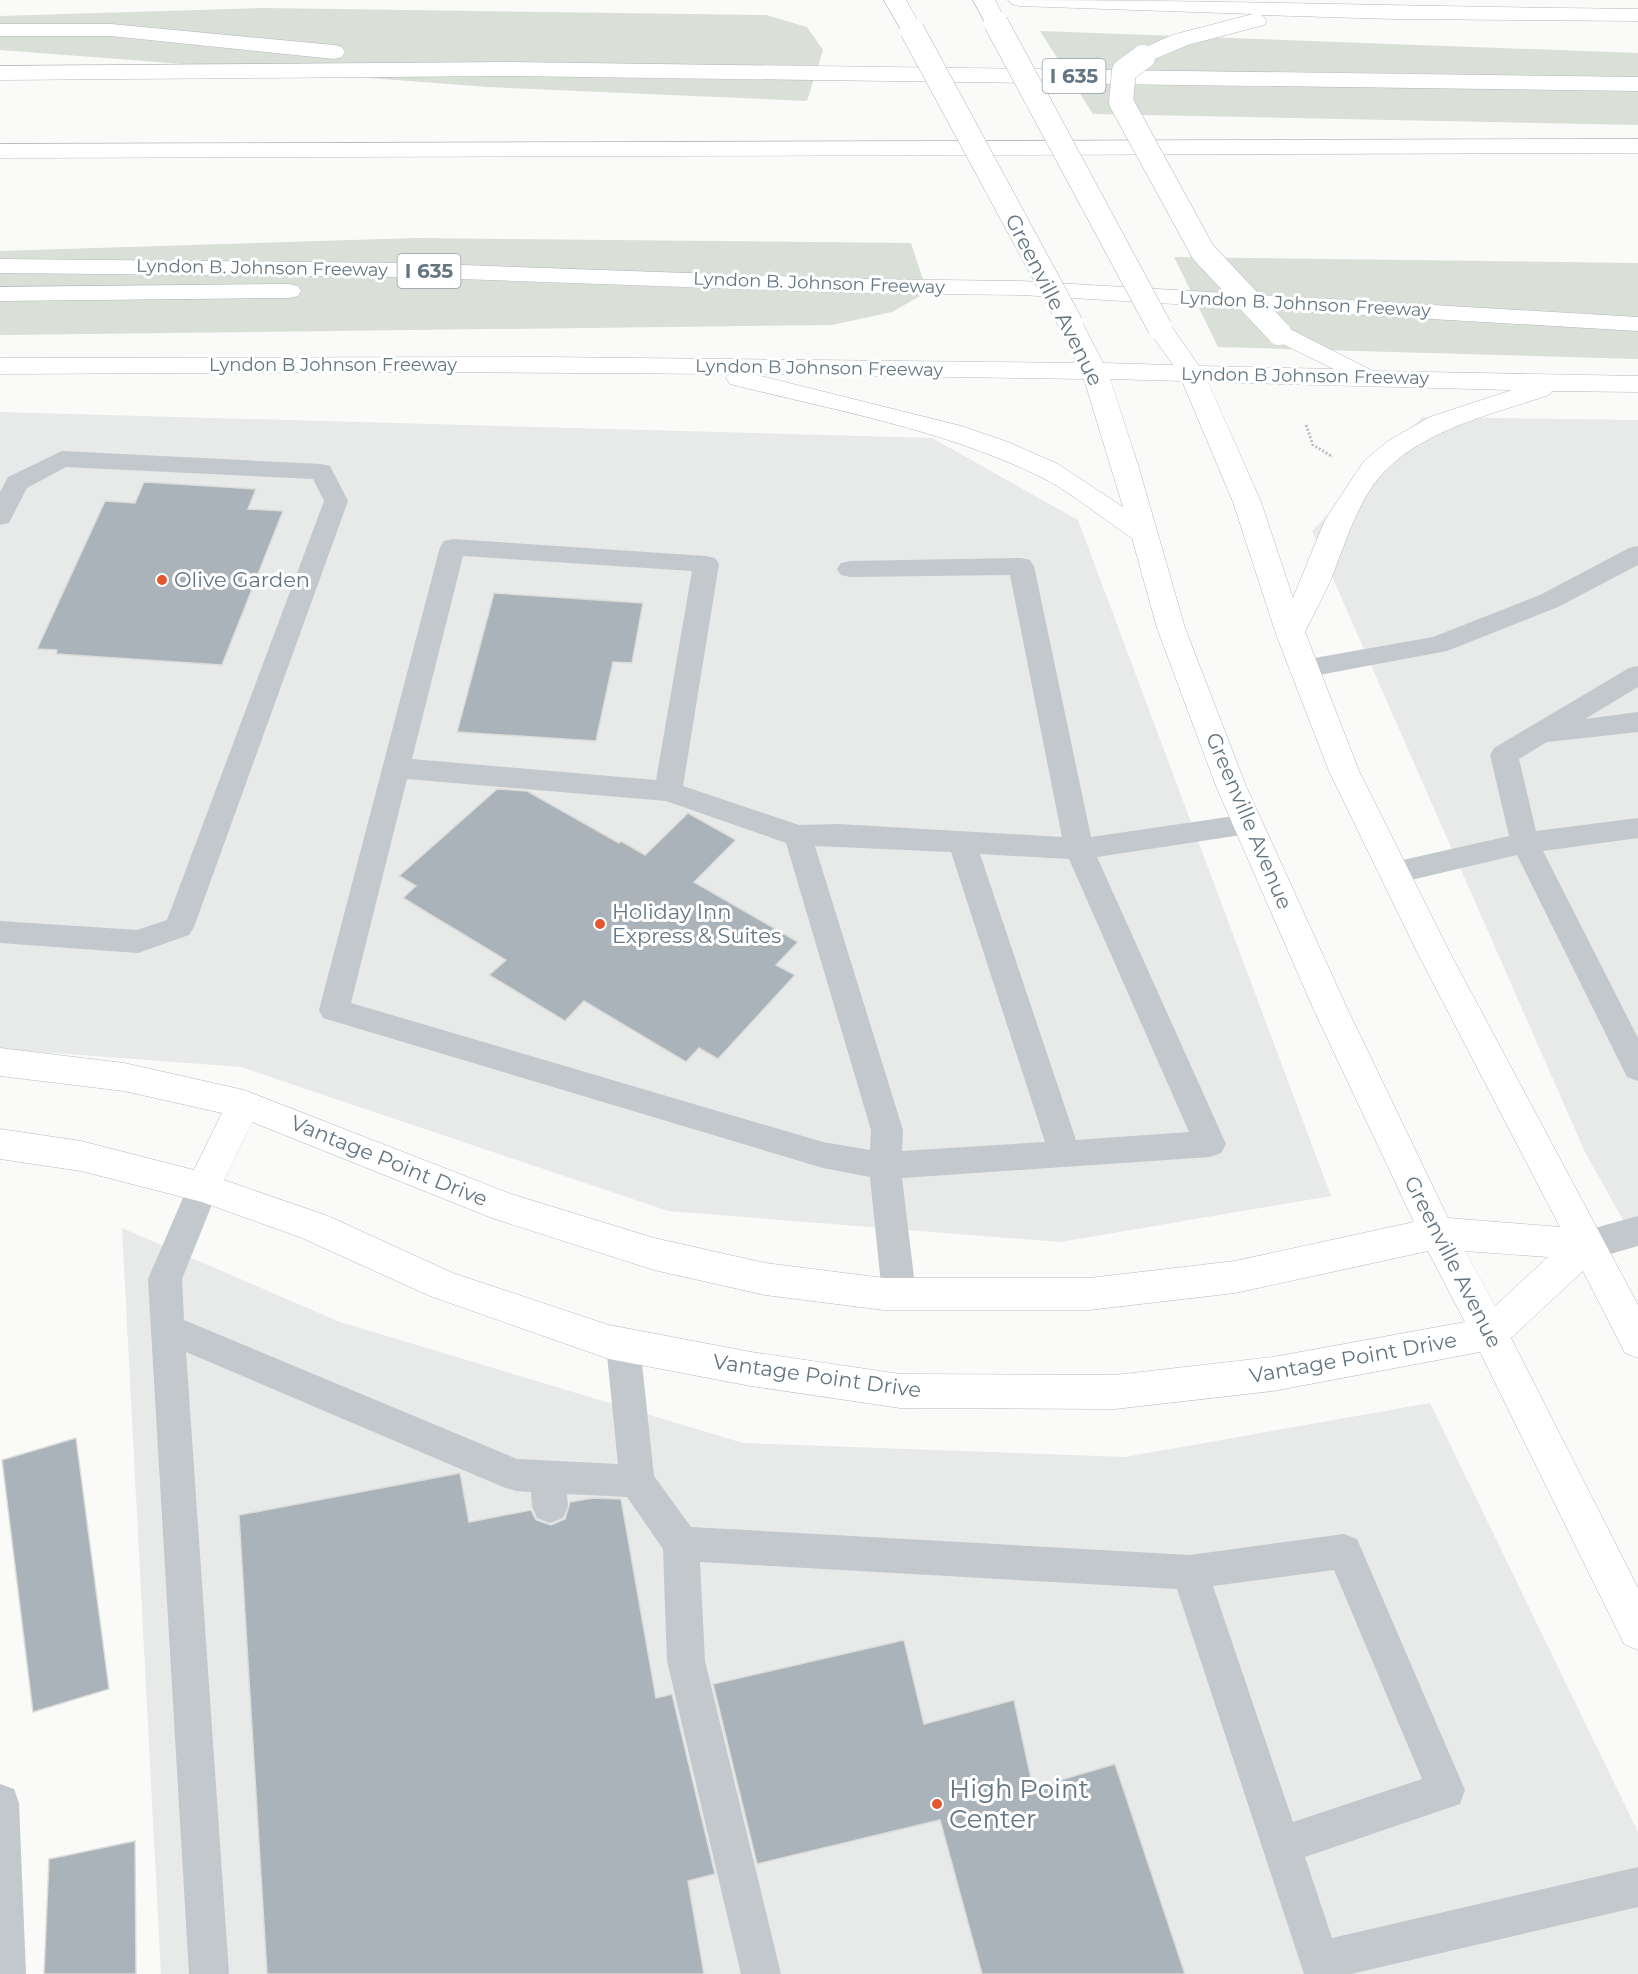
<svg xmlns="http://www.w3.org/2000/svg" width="1638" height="1974" font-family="Montserrat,sans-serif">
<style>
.built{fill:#e8e9e9}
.green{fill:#dadfd7}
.building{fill:#aab3b9;stroke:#dcdcda;stroke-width:1.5}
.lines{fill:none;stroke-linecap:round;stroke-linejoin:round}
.secondary-casing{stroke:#b3babf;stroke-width:1}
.highway-casing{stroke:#b4b9bd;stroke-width:1}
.path{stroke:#bbbfc2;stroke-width:3;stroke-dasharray:2 2;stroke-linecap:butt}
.lane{fill:#c3c8cc;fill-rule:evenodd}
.street{fill:#c3c8cc;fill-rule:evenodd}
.secondary{fill:#fff;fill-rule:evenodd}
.highway{fill:#fff;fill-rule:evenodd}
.secondary-bridge-casing{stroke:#b3babf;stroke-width:25;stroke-linecap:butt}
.secondary-bridge{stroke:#fff;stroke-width:24}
.poi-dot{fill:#e4572e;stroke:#fff;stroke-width:2}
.labels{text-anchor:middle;stroke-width:6;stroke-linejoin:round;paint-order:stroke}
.far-street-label{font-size:18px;fill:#657683;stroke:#fff}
.shield{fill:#fff;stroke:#939fa8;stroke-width:1.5}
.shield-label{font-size:20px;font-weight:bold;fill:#657683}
.street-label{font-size:21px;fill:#657683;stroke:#fff}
.poi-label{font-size:21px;fill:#657683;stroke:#fff;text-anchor:start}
.near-poi-label{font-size:26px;fill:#657683;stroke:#fff;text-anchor:start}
</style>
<rect width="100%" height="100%" fill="#fafaf8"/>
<g class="built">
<path d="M0,412L932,438L1078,520L1331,1196L1060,1242L668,1211L241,1067L0,1049Z"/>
<path d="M1422,417L1638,420V1247L1585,1152L1312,531Z"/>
<path d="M122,1228L340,1322L743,1443L1125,1457L1430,1403L1638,1832V1974H161Z"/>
</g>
<g class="green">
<path d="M264,8L766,15L807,27L823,50L807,101L488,87L0,50V16Z"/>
<path d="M1040,31L1638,53V125L1093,114Z"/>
<path d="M417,238L911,243L927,292L892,312L832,325L0,335V251Z"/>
<path d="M1174,257L1638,263V359L1218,347Z"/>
</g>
<g class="building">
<path d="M144,482L256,489L248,509L283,511L222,665L56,654L57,650L37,649L105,501L135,503Z"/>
<path d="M494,593L643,603L632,663L613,662L596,741L457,732Z"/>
<path d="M497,789L527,791L619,843L621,841L645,855L688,813L736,840L694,882L798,942L776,965L795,975L718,1059L699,1048L686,1062L584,1001L565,1021L489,975L506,960L403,898L416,886L399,876Z"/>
<path d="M76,1438L109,1689L33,1712L2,1460Z"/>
<path d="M460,1473L469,1522L531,1510L536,1520L551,1525L565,1519L570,1502L593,1498L621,1499L656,1698L672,1694L715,1874L688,1881L704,1974H267L239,1515Z"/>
<path d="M904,1640L924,1724L1014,1700L1033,1788L1115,1764L1185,1974H982L940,1820L757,1864L713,1684Z"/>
<path d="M135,1841L136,1974H44L49,1859Z"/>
</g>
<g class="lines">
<g class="secondary-casing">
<g id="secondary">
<path d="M884,0H906L923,30L920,35L912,36L904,35Z"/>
<path d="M973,0H995L1007,23L1004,28L996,29L988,28Z"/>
<path d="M1008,0C1218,0 1428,7 1638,9V21L1393,19L1261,15L1267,20L1264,25L1188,45L1143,64L1135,62L1132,57L1135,52L1172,35L1253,14L1019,6L1012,4Z"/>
<path d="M1071,317L1080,319L1083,324L1103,363L1173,365L1147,328L1151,323L1160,320L1169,323L1199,366L1334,369L1270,338L1266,333L1270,328L1279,325L1288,328L1373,371L1638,376V392L1552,391L1549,395C1493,414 1427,428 1384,472C1359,498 1346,541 1333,574C1325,594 1314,613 1305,632L1359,771L1449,951L1638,1305V1358L1625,1353L1583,1271L1511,1338L1638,1588V1650L1624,1644L1480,1352L1273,1391L1115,1409L900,1408L751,1386L609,1359L430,1296L302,1238L202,1202L81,1171L0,1159V1129L81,1141L194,1170L222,1113L124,1091L0,1076V1048L124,1063L244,1090L511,1194L654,1238L765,1263L884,1278H1089L1235,1261L1414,1222L1313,1008L1216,786L1157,628L1132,538C1103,519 1067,489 1037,475C941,429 833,410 730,384L726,378L729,374L411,372L0,374V358L548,357L1077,363L1059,324L1062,319ZM753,374L1084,379L1123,507L1058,464L1008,442L961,426ZM1110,379L1182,381L1233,502L1276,634L1329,771L1417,952L1560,1227L1448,1218L1347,1008L1246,786L1185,628L1138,465ZM1208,382L1512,390L1430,417L1388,441L1364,461L1325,520L1293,598L1261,502ZM252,1122L492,1218L654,1270L765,1295L884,1310H1089L1235,1293L1428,1251L1465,1322L1273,1357L1115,1375L900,1374L751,1352L609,1325L453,1273L328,1216L224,1180ZM1465,1251L1548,1257L1495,1306Z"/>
</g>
</g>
<g class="highway-casing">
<g id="highway">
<path d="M0,24H111L334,45L342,47L345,52L342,57L334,59L111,36H0Z"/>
<path d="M509,62L1638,77V91L509,76L0,80V66Z"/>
<path d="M1638,139V153L0,158V144Z"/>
<path d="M0,259L405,263L858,279L1021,281L1638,317V331L1021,295L858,293L405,277L0,273Z"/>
<path d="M289,284L298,286L301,291L298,296L289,298L0,301V287Z"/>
</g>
</g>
<path class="path" d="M1306,425L1313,445L1333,457"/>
<g class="lane">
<path d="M62,451L321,464L330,466L348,501L194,927L189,935L138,953L0,943V921L137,930L167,920L324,501L313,479L66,467L27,488L9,523L0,525V492L8,477Z"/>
<path d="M453,539L706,556L715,558L719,564L683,786L799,825L838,824L1062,837L1010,575L850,577L841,575L837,569L841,563L850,561L1021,558L1030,560L1034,566L1091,837L1248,814L1258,817L1262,824L1258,831L1248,834L1097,857L1226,1144L1221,1153L1210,1157L902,1178L916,1294L911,1304L899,1309L887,1304L882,1294L870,1177L823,1168L323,1018L319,1010L440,547L444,541ZM463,556L692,571L656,780L412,759ZM407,779L666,801L786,843L871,1130L870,1150L823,1142L351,1003ZM815,846L951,852L1045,1142L902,1151L903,1130ZM980,854L1069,859L1189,1132L1076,1140Z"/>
<path d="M1638,546V565L1558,607L1447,651L1303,678L1294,676L1290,669L1294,662L1303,660L1433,637L1540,595L1629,548Z"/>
<path d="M1638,666V687L1585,719L1638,712V732L1547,742L1519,759L1536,831L1638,818V838L1543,851L1638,1038V1081L1627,1077L1517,855L1394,884L1384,881L1380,873L1384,865L1394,862L1509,836L1490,755L1494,748L1629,668Z"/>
<path d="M203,1173L214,1177L219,1187L182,1279L184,1320L517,1459L618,1464L606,1345L611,1334L623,1330L635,1334L640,1345L654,1476L691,1527L1190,1555L1344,1534L1357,1539L1465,1790L1460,1804L1305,1857L1332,1938L1638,1867V1907L1351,1974H1304L1177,1589L700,1562L705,1661L781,1974H741L667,1661L663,1549L627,1497L567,1494L568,1506L563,1518L550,1523L537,1518L532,1506L531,1492L516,1491L503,1487L186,1352L229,1974H189L148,1279L192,1177ZM1334,1570L1422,1779L1293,1822L1213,1586Z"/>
<path d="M0,1784L14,1789L19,1803L26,1974H0Z"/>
</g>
<path class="street" d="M1638,1216V1246L1586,1261L1573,1256L1568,1245L1573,1234Z"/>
<use href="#secondary" class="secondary"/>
<use href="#highway" class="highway"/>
<g class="secondary-bridge-casing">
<g id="secondary-bridge">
<path d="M996,23L1160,328"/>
<path d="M912,30L1071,324"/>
<path d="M1143,57L1124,71L1121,102L1203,252L1279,333"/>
</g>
</g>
<use href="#secondary-bridge" class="secondary-bridge"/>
</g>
<g class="poi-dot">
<circle cx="162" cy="580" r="6"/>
<circle cx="600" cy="924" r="6"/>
<circle cx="937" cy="1804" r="6"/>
</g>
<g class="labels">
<g class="far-street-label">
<text transform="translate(262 268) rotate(1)" y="6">Lyndon B. Johnson Freeway</text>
<text transform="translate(819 283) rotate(2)" y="6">Lyndon B. Johnson Freeway</text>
<text transform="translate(1305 304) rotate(3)" y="6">Lyndon B. Johnson Freeway</text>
<text x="333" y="371">Lyndon B Johnson Freeway</text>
<text transform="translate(819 368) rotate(1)" y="6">Lyndon B Johnson Freeway</text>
<text transform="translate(1305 376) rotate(1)" y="6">Lyndon B Johnson Freeway</text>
</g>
<g class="shield">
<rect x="1042.5" y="59" width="63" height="34" rx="4.5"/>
<rect x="397.5" y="254" width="63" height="34" rx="4.5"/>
</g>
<g class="shield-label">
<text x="1074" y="83">I 635</text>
<text x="429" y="278">I 635</text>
</g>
<g class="street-label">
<text transform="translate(1054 300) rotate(63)" y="7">Greenville Avenue</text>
<text transform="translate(1249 821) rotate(67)" y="7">Greenville Avenue</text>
<text transform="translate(389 1161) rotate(22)" y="7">Vantage Point Drive</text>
<text transform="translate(1453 1262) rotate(63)" y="7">Greenville Avenue</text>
<text transform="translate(1353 1358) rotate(-10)" y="7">Vantage Point Drive</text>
<text transform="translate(817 1376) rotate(8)" y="7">Vantage Point Drive</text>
</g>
<g class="poi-label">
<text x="174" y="587">Olive Garden</text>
<text x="612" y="919">Holiday Inn<tspan x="612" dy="24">Express &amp; Suites</tspan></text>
</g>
<g class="near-poi-label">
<text x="949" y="1798">High Point<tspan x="949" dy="30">Center</tspan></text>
</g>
</g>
</svg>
